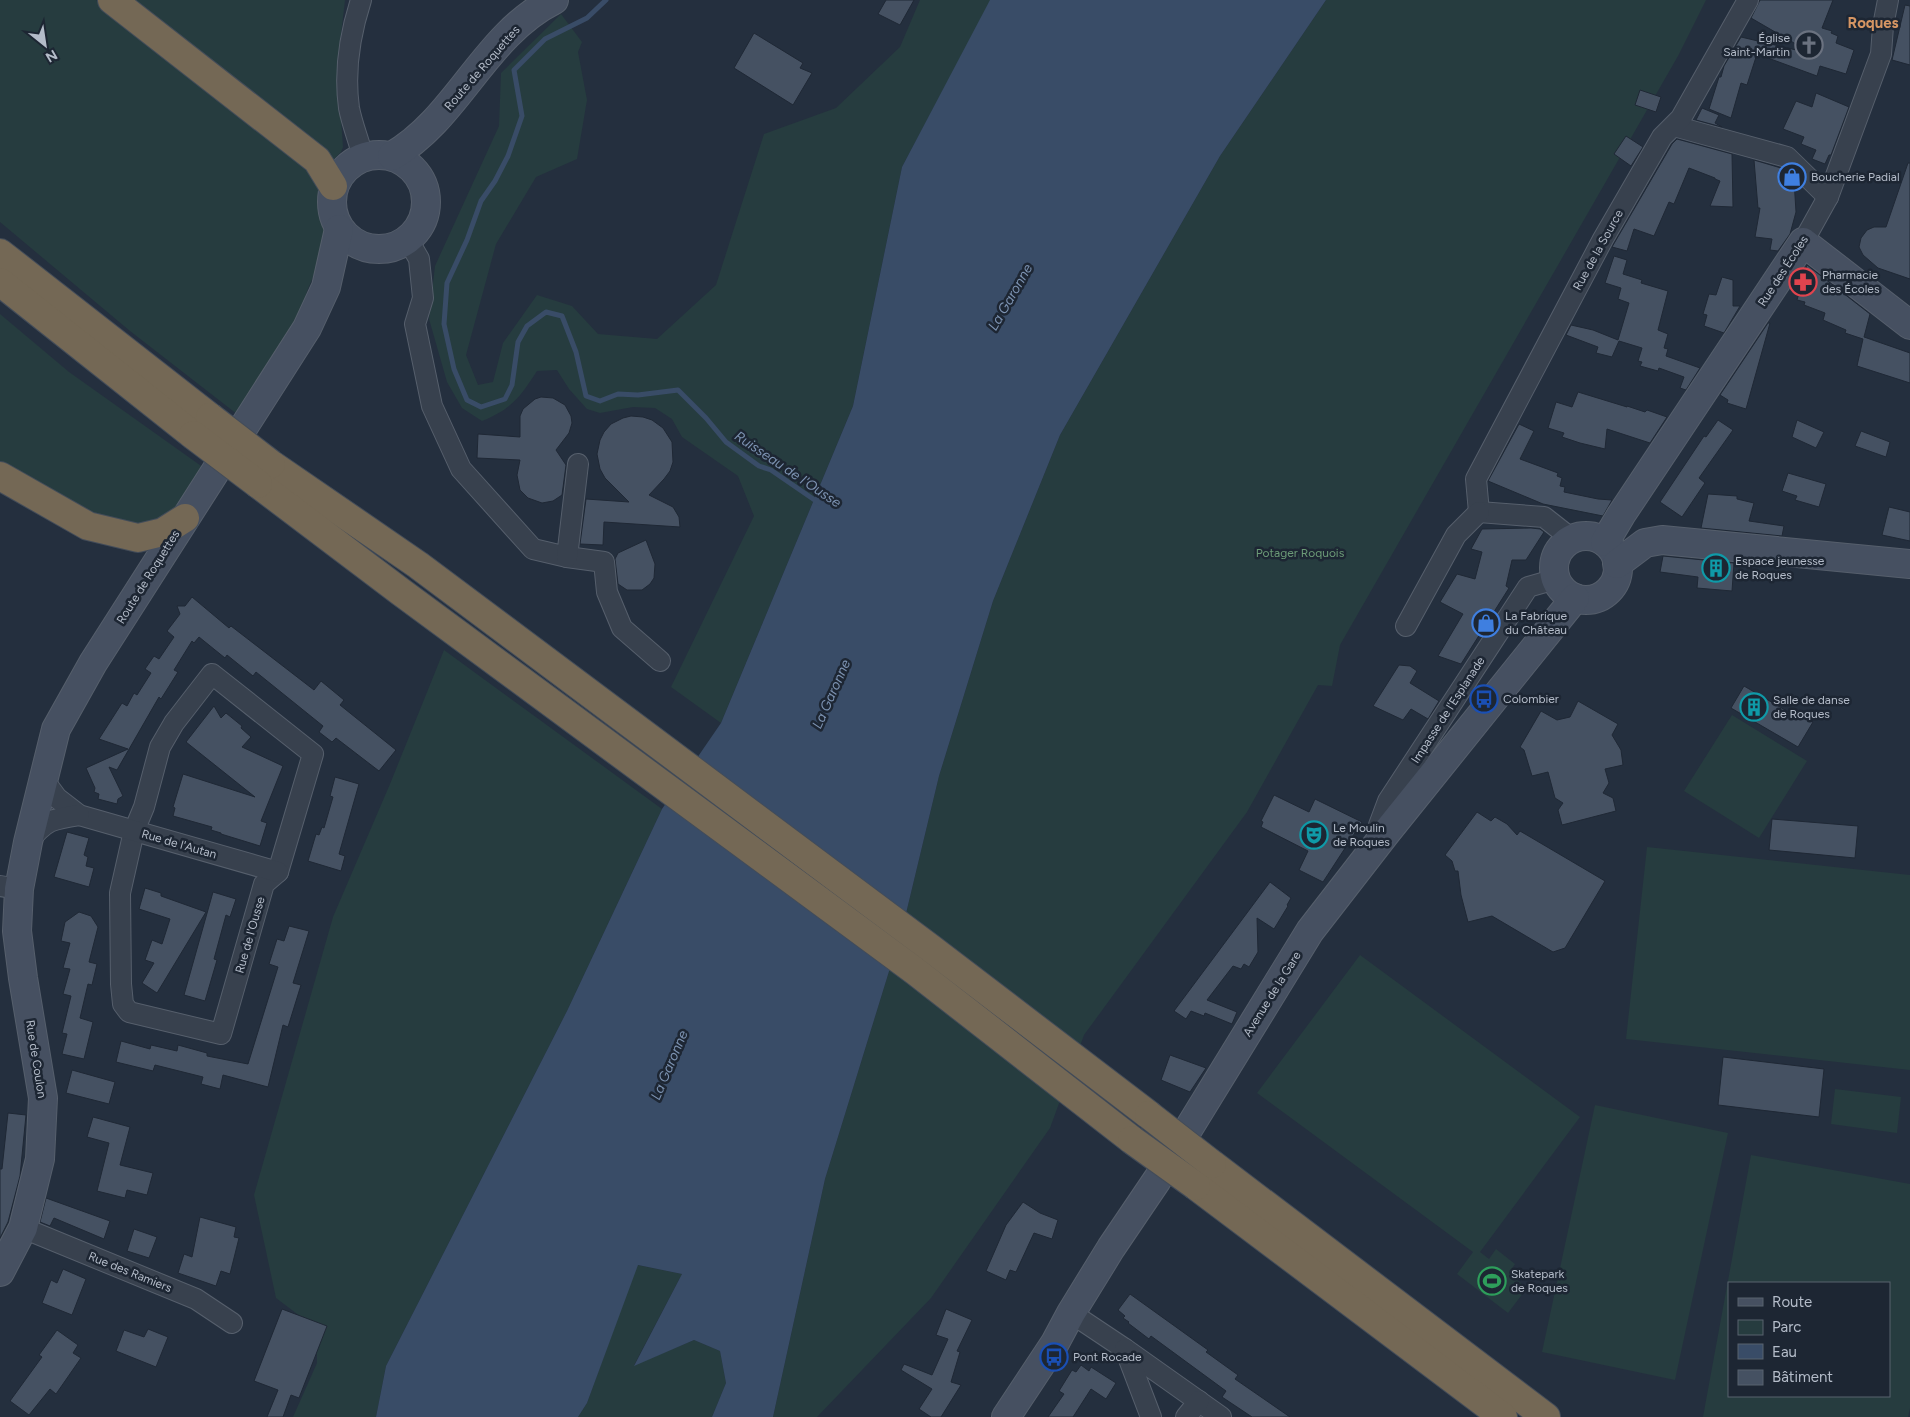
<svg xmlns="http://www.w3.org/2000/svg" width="1910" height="1417" font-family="Figtree,sans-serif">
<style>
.green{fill:#263c3f;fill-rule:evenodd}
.water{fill:#394c67}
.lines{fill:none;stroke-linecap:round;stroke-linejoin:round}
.stream{stroke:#394c67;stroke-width:5}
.building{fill:#455162;stroke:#1f2835}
.street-casing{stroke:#565f6c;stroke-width:22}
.secondary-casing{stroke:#565f6c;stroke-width:30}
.highway-casing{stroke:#434c59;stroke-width:30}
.street{stroke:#38414e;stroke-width:20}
.secondary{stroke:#465061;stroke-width:28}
.highway{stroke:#746855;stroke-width:28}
.highway-bridge-casing{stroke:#434c59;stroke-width:30;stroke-linecap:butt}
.highway-bridge{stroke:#746855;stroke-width:28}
.labels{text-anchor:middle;stroke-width:5;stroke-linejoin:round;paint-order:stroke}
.poi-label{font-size:12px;fill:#b4bcc9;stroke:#1d2633;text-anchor:start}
.street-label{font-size:12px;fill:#b4bcc9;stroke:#1d2633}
.park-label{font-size:12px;fill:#6b9a76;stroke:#1d2633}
.water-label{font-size:14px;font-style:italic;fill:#7c92b1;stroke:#1d2633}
.quarter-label{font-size:15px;font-weight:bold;fill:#d59563;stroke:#1d2633}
</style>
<rect width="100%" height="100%" fill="#242f3e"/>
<g class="green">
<path d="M0,0H96L309,165L316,177L318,188L320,213L327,235L325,250L307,291L299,324L242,418L130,331L0,222Z"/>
<path d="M124,0H345L339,52V90L343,147L341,152L332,161Z"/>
<path d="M920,0H991L902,167L853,406L721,723L671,687L754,516L738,476L682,437L672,419L655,408L633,407L600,413L587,409L569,389L557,370L537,371C520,397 513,408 482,421L462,408L447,382L429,319L435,266L499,126L501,73L561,14L582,42L578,52L587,100L577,159L536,177L496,244L466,355L478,385L493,382L503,343L537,295L572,306L598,334L657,339L716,285L764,134L836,108L900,47Z"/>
<path d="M1326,0H1706L1678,56L1340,645L1332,686L1318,685L1247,812L1084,1035L1050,1128L931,1298L817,1417H773L825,1179L903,926L939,776L993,601L1060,435L1220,156Z"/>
<path d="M0,314L69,372L204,468L177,509L151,525L133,527L93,518L0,465Z"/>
<path d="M444,650L662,809L567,1011L386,1366L376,1417H293L317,1363V1329L276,1298L254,1195L333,917L390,784Z"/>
<path d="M1732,715L1807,761L1759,838L1684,791Z"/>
<path d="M1647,847L1910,875V1070L1626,1039Z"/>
<path d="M1360,955L1580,1117L1480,1252L1489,1259L1496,1249L1515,1264L1509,1273L1527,1288L1508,1313L1457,1274L1473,1252L1257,1093Z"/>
<path d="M1835,1089L1901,1097L1897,1133L1831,1124Z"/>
<path d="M1595,1105L1728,1133L1675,1380L1542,1352Z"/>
<path d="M1751,1155L1910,1184V1408L1908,1417H1703ZM1889,1283V1396H1729V1283Z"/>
<path d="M637,1265L682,1274L634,1365L694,1340L720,1351L726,1383L712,1417H578L587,1403Z"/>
</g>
<path class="water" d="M990,0H1326L1220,156L1060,435L993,601L939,776L903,926L825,1179L773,1417H712L726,1383L720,1351L694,1340L634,1366L682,1274L638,1265L587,1403L578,1417H376L386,1366L567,1011L662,809L721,723L853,406L902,167Z"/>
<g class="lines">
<path class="stream" d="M606,0L587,18L545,39L514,70L522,116L508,156L495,181L481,201L467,240L447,283L444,324L454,369L467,400L481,407L505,399L512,385L518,342L527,326L546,312L562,316L576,352L586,396L600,401L618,394L638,395L678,390L706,418L726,442L759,466L771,470L819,503"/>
</g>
<g class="building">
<path d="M886,0H914L900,25L878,14Z"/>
<path d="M1760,0H1833L1822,28L1832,31L1831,33L1838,36L1836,43L1854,50L1846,74L1820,66L1817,76L1757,54L1747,85L1741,83L1731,118L1709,109L1719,77H1721L1724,66L1741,37L1813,54L1751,18Z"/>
<path d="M1905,5L1910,6V65L1892,60Z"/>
<path d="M754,33L803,63L800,68L812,73L793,105L734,68Z"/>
<path d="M1640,90L1661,97L1656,112L1635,105Z"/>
<path d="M1816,93L1849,107L1831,155H1829L1825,164L1812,159L1816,150L1801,144L1804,137L1783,129L1796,101L1812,107Z"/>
<path d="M1702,108L1719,115L1715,123L1722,127L1696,120Z"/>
<path d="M1626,136L1643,147L1631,166L1614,154Z"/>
<path d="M1677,139L1732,154L1733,207L1710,206L1720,181L1715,179V178L1689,168L1674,204L1669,202L1654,236L1634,229L1627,251L1612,247L1672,144Z"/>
<path d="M1754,160L1781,168L1794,180L1796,212L1790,234L1778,251L1770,250L1772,239L1755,237L1760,208H1758Z"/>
<path d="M1908,163H1910V279L1878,268L1863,255L1859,247L1861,238L1867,230L1874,227H1886Z"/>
<path d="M1614,256L1627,260L1623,274L1642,280L1641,283L1668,291L1658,330L1668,334L1664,348L1668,349L1666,356L1700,368L1686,390L1680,388L1684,377L1659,368L1658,371L1640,366L1642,362L1638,361L1642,348L1619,341L1612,357L1596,353L1598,347L1566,335L1571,325L1593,330L1618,340L1629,303L1618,299L1621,288L1605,283Z"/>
<path d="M1807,265L1870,314L1864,337L1910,353V383L1857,366L1863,339L1845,333L1846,330L1823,320L1825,313L1804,305L1805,302L1797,300Z"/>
<path d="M1722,277L1733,280V306H1740L1724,333L1704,326L1707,315L1703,314L1709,294L1716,295Z"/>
<path d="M1768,323H1770L1746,409L1727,403L1728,400L1720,395Z"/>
<path d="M1578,392L1627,407V406L1645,412L1647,410L1667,417L1650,443L1607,429L1605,449L1580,443L1562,437L1564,433L1548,428L1556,402L1572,407Z"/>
<path d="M541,397L553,398L565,405L571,416L572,423L569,433L556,450L566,465L562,495L553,501L542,503L528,498L520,490L517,475L520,460L477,458L478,434L520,437V416L523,409L535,399Z"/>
<path d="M631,416L643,417L652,420L663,428L672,442L673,462L670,471L664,479L649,495L673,507L679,517L680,527L604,522L603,545L580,544L586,499L629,502L605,478L600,469L597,454L600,440L604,432L611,424L623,418Z"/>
<path d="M1718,420L1733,430L1699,478L1705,483L1682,517L1660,502L1704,436L1706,437Z"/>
<path d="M1797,420L1824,432L1816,448L1792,437Z"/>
<path d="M1519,424L1534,431L1520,459L1558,473L1557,476L1562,478L1560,486L1565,487L1564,492L1598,499L1612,500L1603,516L1543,504L1488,481Z"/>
<path d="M1861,431L1890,442L1886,457L1855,446Z"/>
<path d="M1788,473L1826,484L1819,507L1795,500L1797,496L1782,491Z"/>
<path d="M1708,494L1737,496V499L1754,503L1749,521L1784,526L1782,536L1701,528Z"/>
<path d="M1889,507L1910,512V541L1882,535Z"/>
<path d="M1531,528L1540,529L1544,532L1526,560H1512L1506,586L1509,588L1461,664L1438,656L1463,614L1440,602L1457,574L1475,579L1482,552L1471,549L1482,529Z"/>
<path d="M646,540L655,564L654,578L650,584L642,590H627L618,584L615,559L618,553Z"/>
<path d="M1663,556L1734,563L1732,591L1697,588L1698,577L1660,572Z"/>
<path d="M192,597L229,628L231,626L314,690L321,681L344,700L340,705L396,750L379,771L336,738L332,742L319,732L323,726L256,672L253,676L227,655L225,658L199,637L194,643L192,641L174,670L178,672L161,699L159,697L117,770L109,767L123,796L118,799L117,804L98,799L99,794L94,792L95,788L86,768L128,749L99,739L122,703L127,706L134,693L137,695L151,673L145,669L154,656L159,659L174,637L167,631L180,614L177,606H185Z"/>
<path d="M1399,665L1410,666L1417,671L1410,683L1439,701L1428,719L1411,709L1403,720L1373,706Z"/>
<path d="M1744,686L1792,714L1795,711L1813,722L1798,747L1731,708Z"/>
<path d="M1578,701L1618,724L1612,735L1621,750L1623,765L1605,769L1609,783L1603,793L1613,798L1616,811L1562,825L1558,810L1563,803L1555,798L1548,772L1532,776L1524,750L1520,747L1541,711L1557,720L1570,717Z"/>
<path d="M214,706L221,718L226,713L242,726L241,728L251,737L242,747L283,766L261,821L267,823L260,846L221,834V833L211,830L212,827L173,816L175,808L173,807L183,774L255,797L186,742Z"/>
<path d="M335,777L359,784L339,854L345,856L341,871L308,861L316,834L319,835L322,827L324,828L333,797L330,796Z"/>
<path d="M1274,795L1309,812L1315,799L1362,822L1323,882L1299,870L1308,851L1261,827L1263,822L1261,821Z"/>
<path d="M1477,812L1491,821L1495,817L1507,824L1517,835L1520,831L1605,881L1565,948L1553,952L1492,916L1468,922L1461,895L1458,871H1455L1452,861L1445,855Z"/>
<path d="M1772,819L1858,826L1855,858L1769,850Z"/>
<path d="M67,832L89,838L84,855L88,857L86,866L94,868L89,887L54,877Z"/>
<path d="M1270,882L1291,898L1287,905L1288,906L1274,929L1257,918L1258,952L1249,967L1244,964L1241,969L1233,966L1207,1000L1237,1012L1232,1024L1205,1013L1204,1016L1191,1011L1186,1019L1174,1011Z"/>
<path d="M145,888L161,893V896L206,912L157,993L142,983L154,963L145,960L152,940L162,944L170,919L139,909Z"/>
<path d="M213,892L236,899L230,917L226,915L214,959L217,960L205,1001L184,995Z"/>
<path d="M79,912L91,916L98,927L89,962L97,964L92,985L88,984L80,1018L93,1022L84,1059L62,1054L67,1034L62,1033L71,996L63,994L70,969L63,968L70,943L61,941L65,922Z"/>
<path d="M289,926L309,931L293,983L301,985L288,1027L283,1025L268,1087L223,1075L220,1089L201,1084L203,1077L155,1065L153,1071L116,1062L121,1041L150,1049L151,1045L177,1051L178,1045L207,1053V1056L248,1064L278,967L269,964L277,939L284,941Z"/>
<path d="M1170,1055L1206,1068L1190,1092L1161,1080Z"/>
<path d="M1723,1057L1824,1069L1819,1117L1718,1105Z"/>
<path d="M72,1070L115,1082L109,1104L66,1093Z"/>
<path d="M8,1113L26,1115L20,1176L8,1222L0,1238V1169H2Z"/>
<path d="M93,1117L130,1127L120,1165L153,1173L147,1195L127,1190L125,1198L97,1191L109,1143L87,1137Z"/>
<path d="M46,1198L110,1221L104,1239L54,1218L50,1226L40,1222Z"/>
<path d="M1023,1202L1040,1213L1058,1220L1052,1239L1034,1233L1016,1272L1010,1270L1006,1280L986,1271L1006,1225Z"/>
<path d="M200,1217L236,1227L234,1237L239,1238L230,1274L221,1271L216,1286L178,1273L184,1254L192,1257Z"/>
<path d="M134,1229L157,1237L149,1258L127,1251Z"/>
<path d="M63,1269L86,1279L72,1315L42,1303L51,1280L57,1283Z"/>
<path d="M1130,1294L1208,1350L1206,1352L1238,1375L1235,1379L1290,1417H1252L1222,1397L1226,1391L1151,1336L1149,1339L1128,1323L1129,1322L1123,1318L1125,1316L1118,1310Z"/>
<path d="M282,1309L327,1326L299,1398L291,1395L283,1417H267L278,1390L254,1381Z"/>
<path d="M946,1309L972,1320L957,1351L960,1352L951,1382L961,1385L941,1417H931L919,1409L932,1389L901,1370L904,1364L932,1375L948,1339L936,1335Z"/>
<path d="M148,1329L168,1337L156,1367L116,1351L124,1330L144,1337Z"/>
<path d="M57,1330L78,1345L73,1353L81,1358L56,1394L50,1389L29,1415L10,1401L42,1357L39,1355Z"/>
<path d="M1081,1365L1089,1371L1091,1367L1116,1383L1106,1399L1091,1389L1073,1417H1048L1064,1394L1059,1391L1072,1370L1076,1372Z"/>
</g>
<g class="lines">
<g class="street-casing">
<g id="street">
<path d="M361,0C350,34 344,72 349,108C352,124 359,141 363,157"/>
<path d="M1674,126L1787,157L1828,197"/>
<path d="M408,240L419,259L423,298L415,324L432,406L461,469L533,549L567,557L604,562L607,592L622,628L660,661"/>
<path d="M1803,242L1828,197L1881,54L1883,26L1888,0"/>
<path d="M1479,512L1476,479L1603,239L1662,137L1681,118L1748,0"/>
<path d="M1479,512L1544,517L1572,539"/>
<path d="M567,557L578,464"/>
<path d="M1406,626L1456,535L1479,512"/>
<path d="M212,674L313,754L278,872L264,884L221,1034L129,1012L123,1004L121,984L120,893L134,831L144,807L160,747L174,723Z"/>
<path d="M43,779L57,798L79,815L278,872"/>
<path d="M1386,833L1379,825L1388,801L1528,587L1556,579"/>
<path d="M28,842C46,820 52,819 79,815"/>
<path d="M0,886L19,889"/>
<path d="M23,1228L196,1299L232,1323"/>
<path d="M1071,1313L1125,1349L1221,1417"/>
<path d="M1125,1349L1151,1417"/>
<path d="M1186,1417L1199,1401"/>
</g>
</g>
<g class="secondary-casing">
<g id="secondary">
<circle cx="379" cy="202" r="47"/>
<path d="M392,156C458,118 484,35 554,0"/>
<circle cx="1586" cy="568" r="32"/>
<path d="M1605,542L1621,515L1803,242L1910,325"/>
<path d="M1617,564L1645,543L1662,540L1910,564"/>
<path d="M0,1272L23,1228L40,1159L43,1098L23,978L17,931L19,889L28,842L56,729L93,663L307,328L326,287L339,229"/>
<path d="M1006,1417L1055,1343L1071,1313L1111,1248L1157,1180L1310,931L1386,833L1575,598"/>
</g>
</g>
<g class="highway-casing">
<g id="highway">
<path d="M112,0L317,160L333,186"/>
<path d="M0,253L210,417"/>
<path d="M0,282L193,435"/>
<path d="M271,464L418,565L929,947L1149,1115"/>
<path d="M0,476L88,526L138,538L163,532L185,518"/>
<path d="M258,484L401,592L915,971L1132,1140"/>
<path d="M1212,1164L1546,1417"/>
<path d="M1196,1186L1503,1417"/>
</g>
</g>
<use href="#street" class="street"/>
<use href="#secondary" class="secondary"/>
<use href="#highway" class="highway"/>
<g class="highway-bridge-casing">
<g id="highway-bridge">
<path d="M210,417L271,464"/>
<path d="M193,435L258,484"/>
<path d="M1149,1115L1212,1164"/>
<path d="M1132,1140L1196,1186"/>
</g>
</g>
<use href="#highway-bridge" class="highway-bridge"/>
</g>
<defs>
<g id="church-ring" transform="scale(1.4375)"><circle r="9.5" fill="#1d2633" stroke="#6b7280" stroke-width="1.5"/><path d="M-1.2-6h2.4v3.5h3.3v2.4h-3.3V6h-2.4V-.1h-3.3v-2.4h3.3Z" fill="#6b7280"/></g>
<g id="shop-ring" transform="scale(1.4375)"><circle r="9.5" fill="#1d2633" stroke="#3f7fe0" stroke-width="1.5"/><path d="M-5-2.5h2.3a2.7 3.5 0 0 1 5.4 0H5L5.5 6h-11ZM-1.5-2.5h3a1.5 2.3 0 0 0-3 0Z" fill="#3f7fe0"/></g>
<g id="pharmacy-ring" transform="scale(1.4375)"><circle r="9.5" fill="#1d2633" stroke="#e0444e" stroke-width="1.5"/><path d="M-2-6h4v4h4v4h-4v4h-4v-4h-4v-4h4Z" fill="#e0444e"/></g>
<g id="building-ring" transform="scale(1.4375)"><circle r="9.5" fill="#1d2633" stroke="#0f9aa8" stroke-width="1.5"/><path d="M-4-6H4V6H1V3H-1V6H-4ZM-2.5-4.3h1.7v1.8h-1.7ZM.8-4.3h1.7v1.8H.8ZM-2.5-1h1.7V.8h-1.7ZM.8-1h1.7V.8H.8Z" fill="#0f9aa8"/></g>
<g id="bus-ring" transform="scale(1.4375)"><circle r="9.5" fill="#1d2633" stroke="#1a4fb4" stroke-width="1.5"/><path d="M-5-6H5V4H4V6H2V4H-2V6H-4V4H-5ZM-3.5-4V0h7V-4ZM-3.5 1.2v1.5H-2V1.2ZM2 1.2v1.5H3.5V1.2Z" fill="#1a4fb4"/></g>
<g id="theatre-ring" transform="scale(1.4375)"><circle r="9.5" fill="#1d2633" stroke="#0f9aa8" stroke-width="1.5"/><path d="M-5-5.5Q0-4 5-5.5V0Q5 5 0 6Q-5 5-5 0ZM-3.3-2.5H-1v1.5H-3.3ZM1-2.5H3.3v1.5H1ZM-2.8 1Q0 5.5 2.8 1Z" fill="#0f9aa8"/></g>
<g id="stadium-ring" transform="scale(1.4375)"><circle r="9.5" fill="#1d2633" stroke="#2e9e5b" stroke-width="1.5"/><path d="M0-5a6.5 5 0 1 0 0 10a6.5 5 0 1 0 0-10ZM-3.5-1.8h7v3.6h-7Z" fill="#2e9e5b"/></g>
</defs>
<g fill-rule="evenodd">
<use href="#church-ring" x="1809" y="45"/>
<use href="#shop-ring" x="1792" y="177"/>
<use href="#pharmacy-ring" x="1803" y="282"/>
<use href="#building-ring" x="1716" y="568"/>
<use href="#shop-ring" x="1486" y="623"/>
<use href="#bus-ring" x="1484" y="699"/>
<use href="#building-ring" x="1754" y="707"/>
<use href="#theatre-ring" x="1314" y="835"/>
<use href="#stadium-ring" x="1492" y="1281"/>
<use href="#bus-ring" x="1054" y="1357"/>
</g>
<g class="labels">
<g class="poi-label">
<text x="1790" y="42" text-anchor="end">Église<tspan x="1790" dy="14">Saint-Martin</tspan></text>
<text x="1811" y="181">Boucherie Padial</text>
<text x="1822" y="279">Pharmacie<tspan x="1822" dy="14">des Écoles</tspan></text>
<text x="1735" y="565">Espace jeunesse<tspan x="1735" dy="14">de Roques</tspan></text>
<text x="1505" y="620">La Fabrique<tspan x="1505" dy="14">du Château</tspan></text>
<text x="1503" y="703">Colombier</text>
<text x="1773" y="704">Salle de danse<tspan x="1773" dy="14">de Roques</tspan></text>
<text x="1333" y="832">Le Moulin<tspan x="1333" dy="14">de Roques</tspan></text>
<text x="1511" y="1278">Skatepark<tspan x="1511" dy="14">de Roques</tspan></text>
<text x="1073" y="1361">Pont Rocade</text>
</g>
<g class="street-label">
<text transform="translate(482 68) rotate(-49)" y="4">Route de Roquettes</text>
<text transform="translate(1598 250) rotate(-61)" y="4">Rue de la Source</text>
<text transform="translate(1783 271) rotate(-57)" y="4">Rue des Écoles</text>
<text transform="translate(148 577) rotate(-58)" y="4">Route de Roquettes</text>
<text transform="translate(1448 710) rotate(-57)" y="4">Impasse de l'Esplanade</text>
<text transform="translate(179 844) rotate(16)" y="4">Rue de l'Autan</text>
<text transform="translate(250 935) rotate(-74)" y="4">Rue de l'Ousse</text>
<text transform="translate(1272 994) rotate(-58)" y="4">Avenue de la Gare</text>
<text transform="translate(36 1059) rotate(81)" y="4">Rue de Coulon</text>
<text transform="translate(130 1272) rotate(22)" y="4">Rue des Ramiers</text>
</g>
<g class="park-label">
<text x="1300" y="557">Potager Roquois</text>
</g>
<g class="water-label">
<text transform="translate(1010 297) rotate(-60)" y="5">La Garonne</text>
<text transform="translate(788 469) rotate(34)" y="5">Ruisseau de l'Ousse</text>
<text transform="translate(831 694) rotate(-66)" y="5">La Garonne</text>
<text transform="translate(669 1065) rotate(-67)" y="5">La Garonne</text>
</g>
<g class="quarter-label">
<text x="1873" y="28">Roques</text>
</g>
</g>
<rect x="1728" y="1282" width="162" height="115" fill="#1d2633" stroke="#59626f"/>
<rect x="1738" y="1298" width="25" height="8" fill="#465061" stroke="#59626f"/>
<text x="1772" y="1307" font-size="15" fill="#b4bcc9">Route</text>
<rect x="1738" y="1320" width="25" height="15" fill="#263c3f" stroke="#59626f"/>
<text x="1772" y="1332" font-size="15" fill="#b4bcc9">Parc</text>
<rect x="1738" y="1344" width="25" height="15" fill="#394c67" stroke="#59626f"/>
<text x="1772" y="1357" font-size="15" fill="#b4bcc9">Eau</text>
<rect x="1738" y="1370" width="25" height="15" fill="#455162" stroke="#59626f"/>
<text x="1772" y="1382" font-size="15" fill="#b4bcc9">Bâtiment</text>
<g transform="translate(45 45) rotate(150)" stroke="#1d2633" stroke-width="4" paint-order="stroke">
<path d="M0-4L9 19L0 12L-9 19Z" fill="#b4bcc9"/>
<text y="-8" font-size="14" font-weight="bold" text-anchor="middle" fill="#b4bcc9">N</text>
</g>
</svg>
